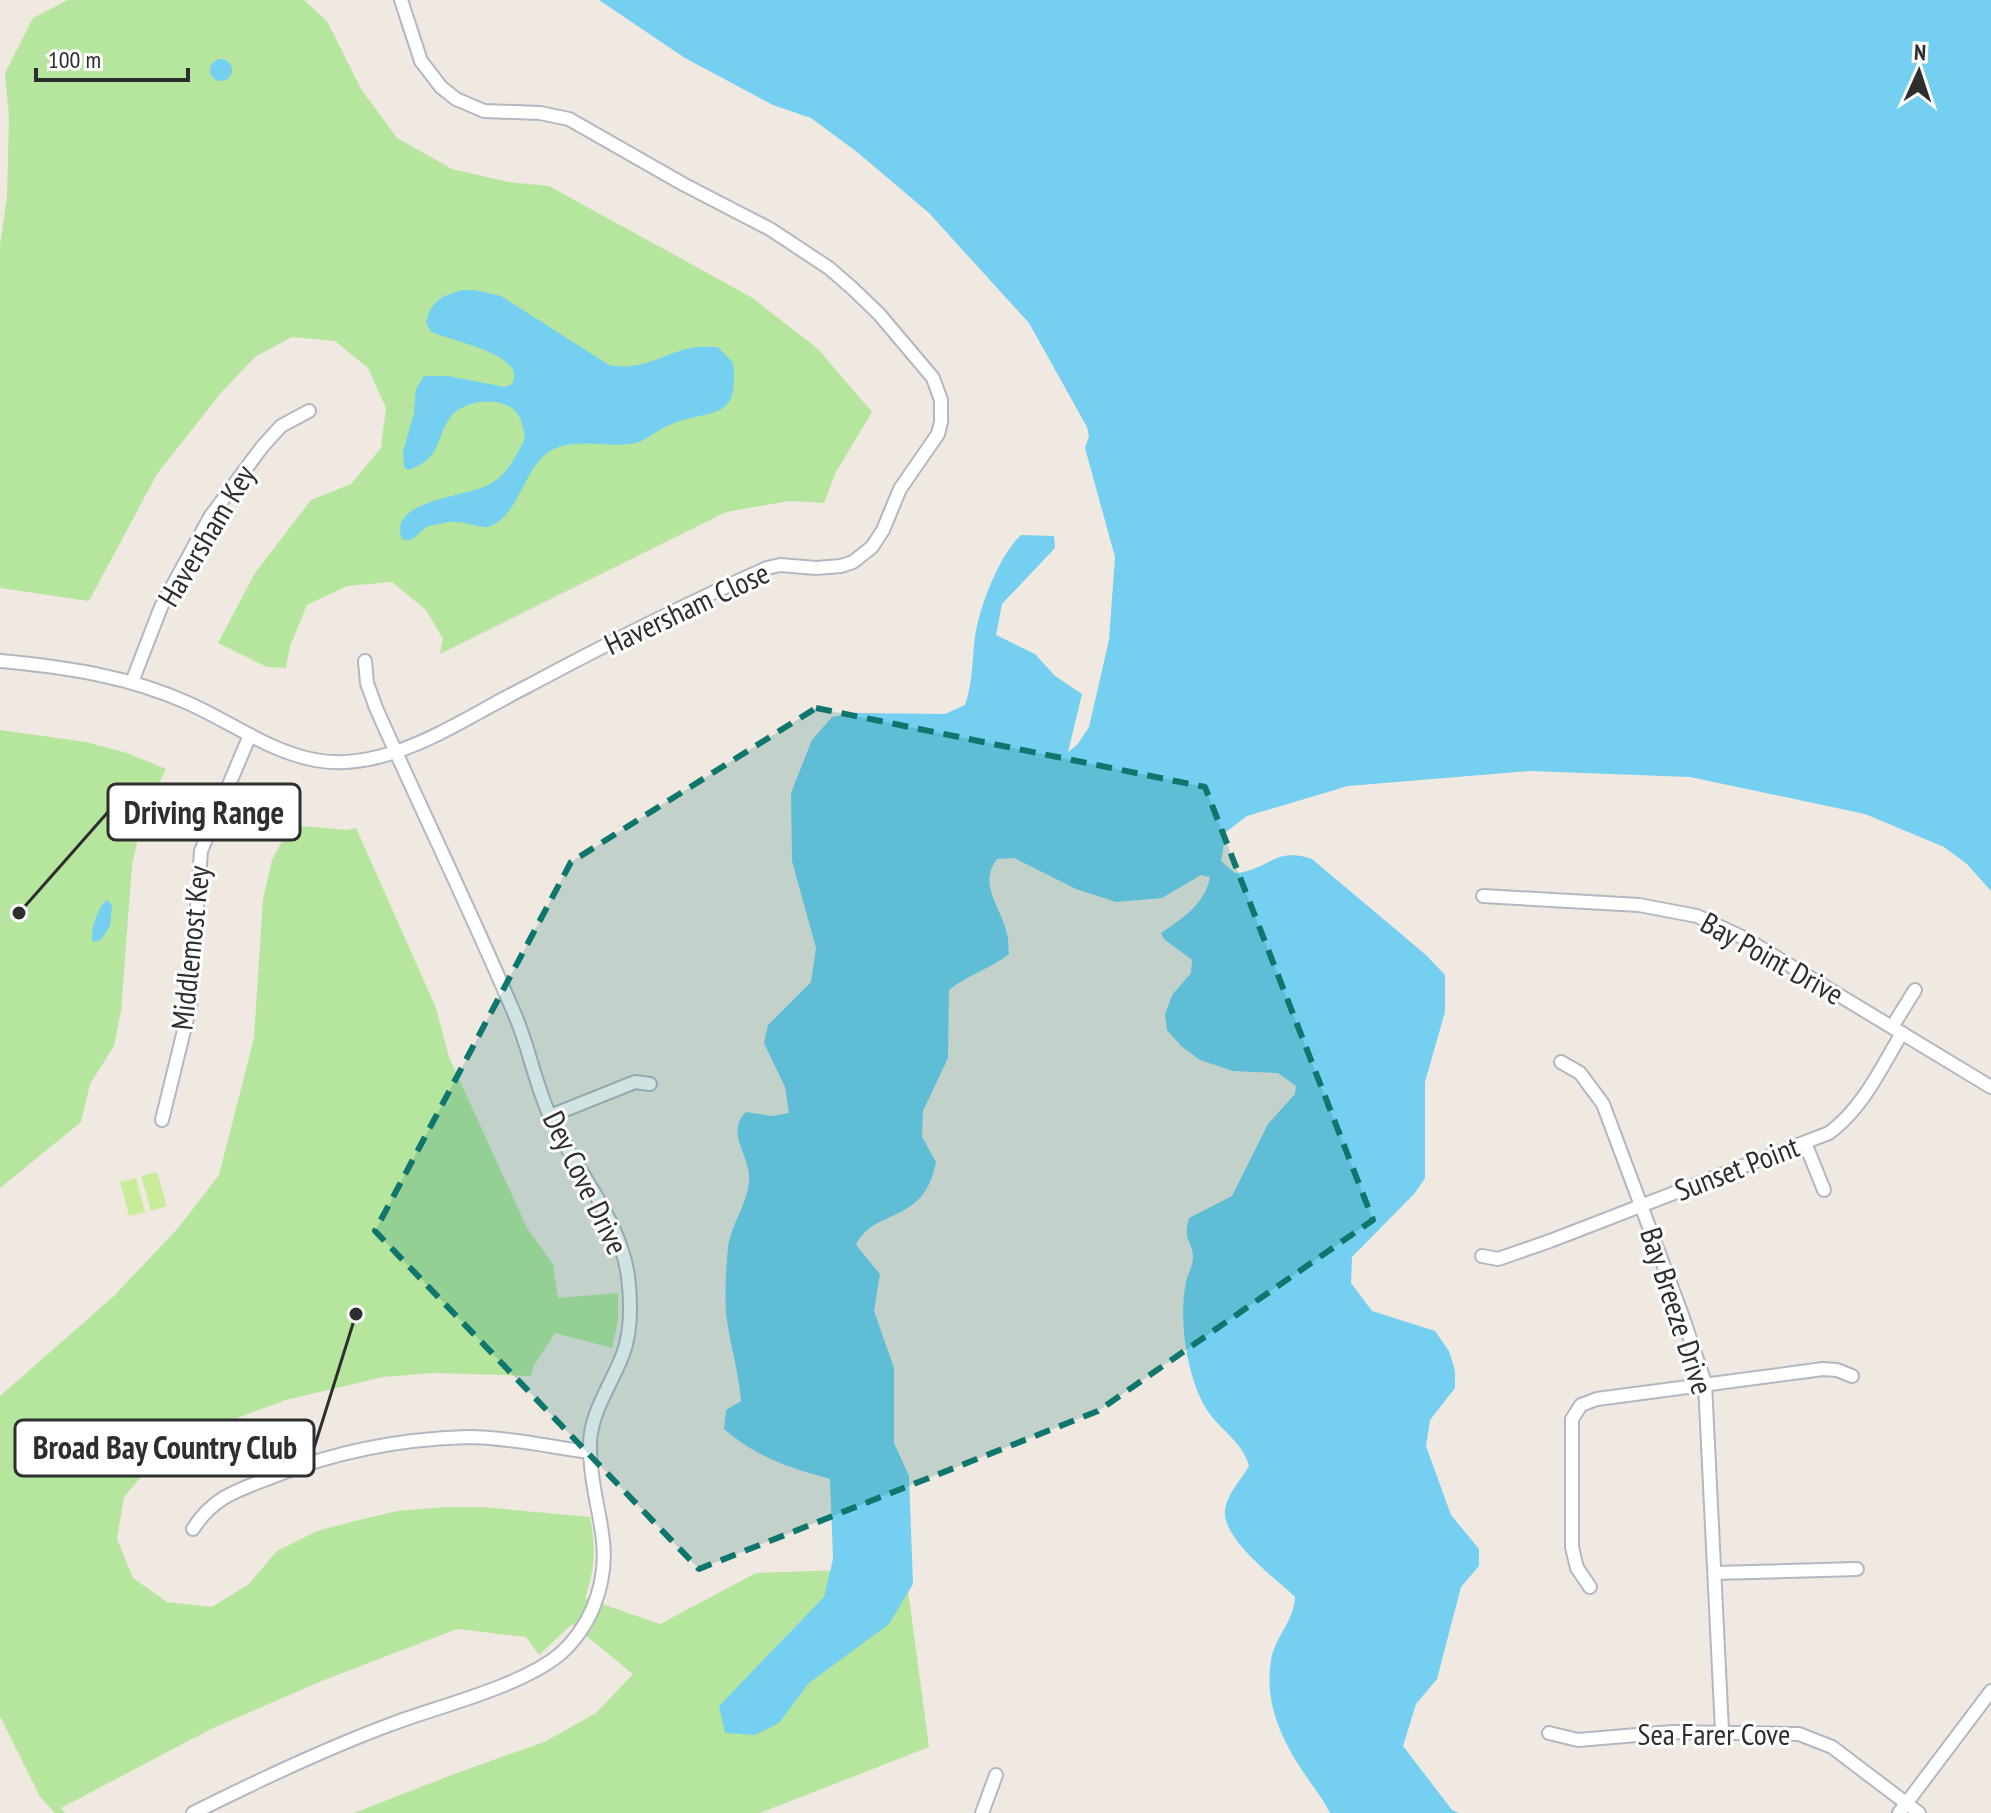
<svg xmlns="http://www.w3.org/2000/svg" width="1991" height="1813" font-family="'PT Sans Narrow',sans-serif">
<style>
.green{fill:#b6e59e}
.pitch{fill:#c9ec9a}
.water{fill:#75cff0}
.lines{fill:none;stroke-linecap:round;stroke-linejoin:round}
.minor-casing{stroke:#b4b7c1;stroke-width:16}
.minor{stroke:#fff;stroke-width:12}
.marked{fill:#0f766e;fill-opacity:0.2;stroke:#0f766e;stroke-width:6;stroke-dasharray:16 10;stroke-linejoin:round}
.labels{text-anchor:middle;stroke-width:6;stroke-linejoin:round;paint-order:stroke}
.street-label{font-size:30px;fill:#2e2e2e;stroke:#fff}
.leader{fill:none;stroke:#2e2e2e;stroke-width:3}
.callout-dot{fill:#2e2e2e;stroke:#fff;stroke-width:3}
.callout{fill:#fff;stroke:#2e2e2e;stroke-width:3}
.callout-label{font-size:32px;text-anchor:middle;font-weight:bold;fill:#2e2e2e}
</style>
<rect width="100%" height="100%" fill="#efe9e1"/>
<g class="green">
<path d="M68,0H304L327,21L361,89L397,138L452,169L508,182L549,186L751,297L818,349L872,412L836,472L824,503L789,501L726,512L440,654L443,639L426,610L392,582L347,586L307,605L290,646L286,668L267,667L218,643L255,573L311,500L351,484L381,448L386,408L368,368L335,341L292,337L255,357L220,394L157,474L89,601L0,588V245L7,197L9,116L5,73L33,18Z"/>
<path d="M0,730L86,742L127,753L166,769L143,815L132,865L121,1011L114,1046L90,1084L81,1122L0,1188Z"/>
<path d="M291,825L347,830L356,828L436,1008L449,1057L527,1228L553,1264L558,1298L618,1293V1321L612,1348L555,1333L533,1367L531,1376L433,1373L383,1377L286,1400L237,1418L151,1465L124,1497L117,1539L133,1578L167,1602L212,1607L249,1584L277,1551L317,1531L355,1521L397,1511L445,1507H482L590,1517C596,1546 595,1570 585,1598L660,1624L756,1573L905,1568L929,1747L760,1813H354L454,1774L544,1742L596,1713L633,1674L572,1624L539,1655L526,1637L457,1629L324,1680L211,1729L61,1808L65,1813H55L40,1797L0,1716V1396L114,1296L179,1227L219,1175L254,1038L263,899L272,860Z"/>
</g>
<g class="pitch">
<path d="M157,1172L167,1206L151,1211L141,1176Z"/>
<path d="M136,1178L145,1212L129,1216L120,1182Z"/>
</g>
<g class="water">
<path d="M599,0H1991V891L1967,864L1944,847L1865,814L1690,777L1530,771L1348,786L1247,816L1226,832L1221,861L1235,873C1268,871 1274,846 1312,859L1426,955L1445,975V1012L1425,1082V1178L1415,1193L1352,1257L1351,1283L1372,1311L1435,1331L1449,1351L1455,1371V1388L1430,1420L1426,1446L1451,1515L1479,1549V1566L1461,1587L1437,1679L1416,1704L1403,1746L1452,1810L1459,1813H1330C1324,1800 1314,1788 1306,1776C1282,1741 1264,1704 1271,1660C1275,1637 1294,1621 1295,1597C1275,1578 1222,1539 1225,1510C1227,1494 1241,1480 1249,1466C1243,1443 1223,1432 1209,1413C1187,1381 1178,1319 1186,1282C1187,1275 1193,1266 1193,1258C1193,1241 1182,1241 1189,1218L1232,1196L1268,1124L1295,1094L1296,1086L1278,1073L1233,1071L1200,1060L1181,1046L1167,1030L1165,1015L1172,995L1191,973L1192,960L1164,939L1161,933C1183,918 1205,904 1210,877L1201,875L1162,898L1116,902L1076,889L1014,858L997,859C977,885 1002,908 1007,934C1009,940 1008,948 1009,954C990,969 967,975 949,990L948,1058L923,1111L922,1137L936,1162C924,1226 874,1207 856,1245L880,1274L874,1311L894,1368V1443L909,1476L913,1584L889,1624L809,1683L779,1723L755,1735L725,1733L719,1706L824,1597L833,1559L830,1479C788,1467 758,1458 724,1429L726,1410L741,1401C739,1374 731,1348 727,1321C724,1299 726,1269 728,1247C731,1225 747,1204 749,1182C752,1157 724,1133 746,1112L772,1116L789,1113L785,1087L764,1043L768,1025L811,982L816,948L792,861L791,793L812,740L832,717L856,713L945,714L965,705C973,682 972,661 975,637C979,608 999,555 1021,535L1054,536L1055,548L1002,604L996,635L1035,654L1055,676L1082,694L1068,752L1077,745L1089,727L1109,640L1115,557L1085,448L1089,436L1087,427L1029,323L929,213L857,152L811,118L773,105L685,58Z"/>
<circle cx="221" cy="70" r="11"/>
<path d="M463,290H474L501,296L609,365C640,372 663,354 691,348C700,346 709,347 718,347L733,363C740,423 711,408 672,424C655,430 646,443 629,444C604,447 580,439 556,448C524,461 523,511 491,526C482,531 462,518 444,523C440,524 431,525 427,527C417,532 415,544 402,539C386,499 471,497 492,483C508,473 517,455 525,438C523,427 522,417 513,409C498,397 468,400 454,413C435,433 444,459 408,470L404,467L403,452L414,413L416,389L424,376H448L505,387L512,384C515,378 516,372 510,366C496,349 451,340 431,332L426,323C430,301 443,295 463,290Z"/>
<path d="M107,900L112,905L110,926L101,940L93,942C89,931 98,907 107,900Z"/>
</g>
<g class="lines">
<g class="minor-casing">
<g id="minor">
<path d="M0,661C65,667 128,676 188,703C231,722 268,751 315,760C341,765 367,761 392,753C439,738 484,708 528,686C606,644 686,604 767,568L780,565L816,568L841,566L853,562L872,547L883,530L900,489L938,434L941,422V400L933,378L879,314L852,288L829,268L770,229L683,184L569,119L540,113L484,111L456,99L441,87L421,61L401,0"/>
<path d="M132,682L161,607L210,517L262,447L281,426L309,411"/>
<path d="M1483,896L1639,905L1697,916L1746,939L1991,1087"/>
<path d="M1892,1027L1915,990"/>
<path d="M1561,1062L1580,1073L1603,1104L1681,1312L1705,1383L1722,1731"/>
<path d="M550,1116L635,1082L650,1084"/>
<path d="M162,1120L190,1006L201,851L250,735"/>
<path d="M1805,1143L1824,1190"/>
<path d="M1482,1256L1498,1259L1550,1241L1829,1133C1863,1108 1881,1068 1902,1033"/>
<path d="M193,1529C213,1497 238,1490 272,1477C336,1451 399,1439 468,1437C505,1437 552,1447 589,1452"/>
<path d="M1715,1573L1857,1569"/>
<path d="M1590,1587L1577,1568L1572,1547V1419L1581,1405L1597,1399L1823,1369L1837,1370L1852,1376"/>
<path d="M1549,1733L1578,1740L1672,1732L1799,1734L1832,1747L1919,1813"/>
<path d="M193,1813C257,1781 322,1750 389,1725C438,1706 521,1687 560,1654C573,1643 586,1625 593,1608C619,1545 590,1509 590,1447C589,1414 612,1384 623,1354C632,1330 631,1301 628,1276C620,1218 573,1167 550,1116C535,1084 529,1047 515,1015C471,912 422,811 376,708L367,683L365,661"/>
<path d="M982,1813L996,1775"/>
<path d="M1899,1813L1991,1691"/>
</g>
</g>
<use href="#minor" class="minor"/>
</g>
<path class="marked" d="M816,708L1205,787L1373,1220L1098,1411L699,1569L375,1231L571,862Z"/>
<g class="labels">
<g class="street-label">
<text transform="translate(207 536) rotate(-59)" y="10">Haversham Key</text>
<text transform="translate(687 609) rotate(-25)" y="10">Haversham Close</text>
<text transform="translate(191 948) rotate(-84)" y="10">Middlemost Key</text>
<text transform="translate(1772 959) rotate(29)" y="10">Bay Point Drive</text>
<text transform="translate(1737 1169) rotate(-21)" y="10">Sunset Point</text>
<text transform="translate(585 1183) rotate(64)" y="10">Dey Cove Drive</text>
<text transform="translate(1676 1311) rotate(72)" y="10">Bay Breeze Drive</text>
<text x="1714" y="1745">Sea Farer Cove</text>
</g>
</g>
<path class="leader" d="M19 913L108 812M356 1314L314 1448"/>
<g class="callout-dot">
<circle cx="19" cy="913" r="8"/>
<circle cx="356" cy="1314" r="8"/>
</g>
<g class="callout">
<rect x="108" y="784" width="192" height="56" rx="8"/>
<rect x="15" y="1420" width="299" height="56" rx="8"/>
</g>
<g class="callout-label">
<text x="204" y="824">Driving Range</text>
<text x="165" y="1459">Broad Bay Country Club</text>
</g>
<g transform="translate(1919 72) rotate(3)" stroke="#ffffff" stroke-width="6" paint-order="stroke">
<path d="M0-6L14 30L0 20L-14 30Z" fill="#2e2e2e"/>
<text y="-12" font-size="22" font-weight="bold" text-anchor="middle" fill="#2e2e2e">N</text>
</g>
<path d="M36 68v12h152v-12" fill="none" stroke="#2e2e2e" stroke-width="4"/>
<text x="48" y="68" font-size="24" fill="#2e2e2e" stroke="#ffffff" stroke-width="6" paint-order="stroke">100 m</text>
</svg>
